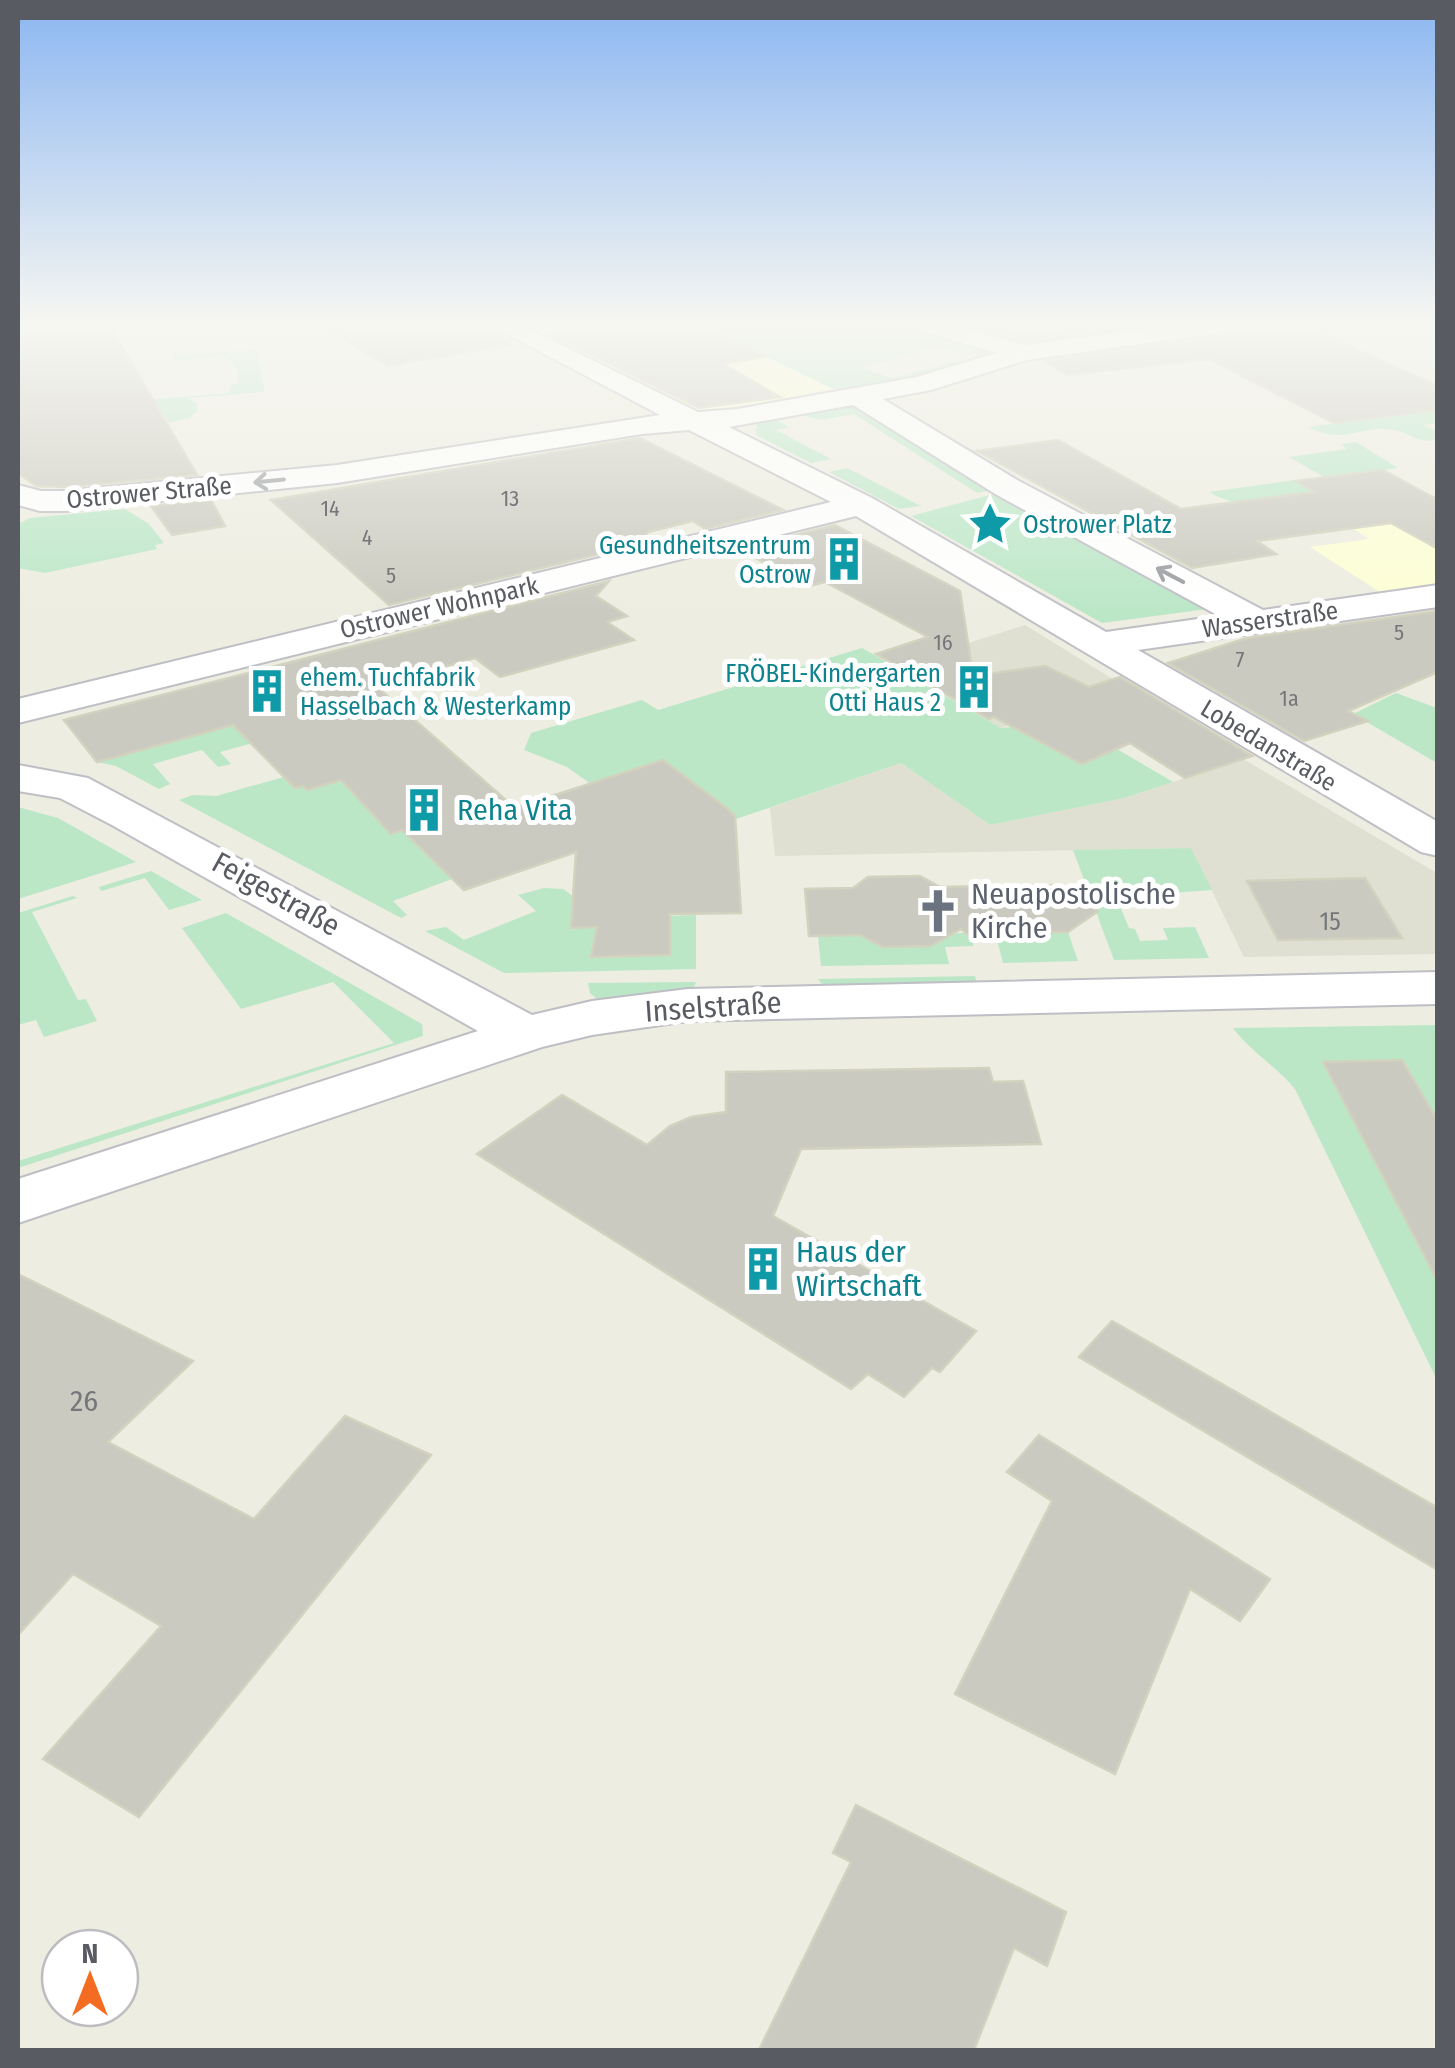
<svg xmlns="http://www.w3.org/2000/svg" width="1455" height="2068" font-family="'Fira Sans Condensed',sans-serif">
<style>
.commercial{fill:#fdffd4}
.education{fill:#dfe0d1}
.green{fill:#bbe7c7}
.building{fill:#cbcac0;stroke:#d2d2bf;stroke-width:2.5}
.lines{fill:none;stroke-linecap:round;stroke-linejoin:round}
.minor-casing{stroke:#bebec5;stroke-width:4}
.minor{fill:#fff;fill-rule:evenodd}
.oneway{stroke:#9b9da1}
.labels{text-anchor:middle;stroke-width:10;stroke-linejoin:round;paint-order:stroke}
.far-number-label{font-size:22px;fill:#76777a}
.far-street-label{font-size:25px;fill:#595b63;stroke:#fff}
.far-culture-label{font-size:25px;fill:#0d838f;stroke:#fff;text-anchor:start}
.number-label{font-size:25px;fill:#76777a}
.culture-label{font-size:30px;fill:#0d838f;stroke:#fff;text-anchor:start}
.street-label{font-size:30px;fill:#595b63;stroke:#fff}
.worship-label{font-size:30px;fill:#5b616d;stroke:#fff;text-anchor:start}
.near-number-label{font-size:30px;fill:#76777a}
</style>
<rect width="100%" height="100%" fill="#edede1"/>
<g class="commercial">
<path d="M530,323H696L833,389L704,414L539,336L537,327Z"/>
<path d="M1437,507V586L1383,594L1310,547L1369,539L1343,522Z"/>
</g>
<g class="education">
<path d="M1025,625L1119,683L1001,728L897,666Z"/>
<path d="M1243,759L1437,873V954L1244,957L1191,848L775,856L770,808L901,763L990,825L1124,798Z"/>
</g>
<g class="green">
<path d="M696,323H911L1000,352L980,358L939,346L861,368L892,378L956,361L965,363L906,378L834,389Z"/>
<path d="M256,350L265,392L187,398L197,403V411L189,418L169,423L165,417L146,419L95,404L230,393V386L239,382L235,363L225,357L174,361V354Z"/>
<path d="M852,405L862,407L991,490L977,493L854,414L821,420L798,414Z"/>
<path d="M1437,411V423L1423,425L1437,431V440C1413,443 1413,433 1393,430C1360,424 1345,446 1308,427Z"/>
<path d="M775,419L789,427L776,430L831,459L811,463L756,435V425Z"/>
<path d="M1356,442L1398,468L1324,477L1289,457L1347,449L1341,444Z"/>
<path d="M847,468L921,506L899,509L829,472Z"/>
<path d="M1295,480L1309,489L1437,496V507L1263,513C1244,501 1228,504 1209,492Z"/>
<path d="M997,493L1215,608L1102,623L911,516Z"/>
<path d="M125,509L149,524L164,543L155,545L157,549L45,573L18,568V524L30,518Z"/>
<path d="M862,648L1001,728L1011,727L1082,764L1117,749L1173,782L1124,798L990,825L901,763L671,841L567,767L524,750L531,733L642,700L658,710Z"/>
<path d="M426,672L432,677L275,721L253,743L220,752L231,764L218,767L202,750L153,764L170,784L159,789L116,766L97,762Z"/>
<path d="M1396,693L1437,708V763L1353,714Z"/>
<path d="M284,777L295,788L303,786L307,790L351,777L370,812L391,834L402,830L452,879L393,901L407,915L401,918L179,800L193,795L216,796Z"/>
<path d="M18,807L58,818L136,862L18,899Z"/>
<path d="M1191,848L1212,890L1116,897L1129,928L1135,929L1140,941L1168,940L1163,928L1195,927L1209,958L1114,960L1073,850Z"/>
<path d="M151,871L202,900L169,910L145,878L101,891L99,887Z"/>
<path d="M544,888L563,889L573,896L571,928L597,927L592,953L599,958L670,955V916L696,915V969L504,973L425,931L446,927L464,940L536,911L518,895Z"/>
<path d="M73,896L77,898L32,912L78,1000L86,999L97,1021L44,1037L36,1020L18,1025V913Z"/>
<path d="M226,913L422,1024L423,1036L18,1168V1161L394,1043L333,982L241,1009L182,928Z"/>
<path d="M1068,932L1078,961L1003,963L997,940L1003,933Z"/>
<path d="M966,933L974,940L973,946L945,947L949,964L821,966L818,936Z"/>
<path d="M975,976L978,987L826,989L818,979Z"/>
<path d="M696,982L692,992L602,1003L590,993L588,983Z"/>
<path d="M1437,1025V1380L1295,1089C1276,1066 1251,1052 1233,1028Z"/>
</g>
<g class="building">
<path d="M318,323H483L511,344L388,366Z"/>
<path d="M628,323H691L766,356L723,364L780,397L699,408L550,335Z"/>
<path d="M981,323H1164L1025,341L1000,334Z"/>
<path d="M1255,323H1297L1319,332V337L1327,336L1438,386V410L1334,423L1209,359L1067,375L1045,361L1241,334Z"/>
<path d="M111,328L197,475L65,487L36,486L18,473V332Z"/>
<path d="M640,438L783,510L705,529L693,521L648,532L637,545L389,605L271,500Z"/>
<path d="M1058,440L1181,509L1314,492L1296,481L1383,470L1438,500V549L1391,523L1257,541L1276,554L1192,568L977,451Z"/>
<path d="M211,500L225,526L172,535L151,506Z"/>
<path d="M835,525L960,591L973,676L1045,666L1089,687L1120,677L1252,756L1185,778L1130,743L1082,764L994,717L989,719L876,654L928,637L825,582L806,587L740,549Z"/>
<path d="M609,581L596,596L627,616L607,622L634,640L500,677L475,658L376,686L515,808L663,760L729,810L735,816L741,913L670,914V955L591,957L597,927L571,928L576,852L464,890L402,830L391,834L341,780L307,790L303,786L295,788L233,725L97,762L64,720Z"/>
<path d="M1438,611V672L1348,711L1368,721L1304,741L1168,663L1247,638Z"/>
<path d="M920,876L940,887L1054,885L1098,911L1068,932L1003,933L997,940H974L961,929L931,946L883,947L860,935L809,936L805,889L853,888L868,877Z"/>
<path d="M1365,878L1402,938L1278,940L1247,881Z"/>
<path d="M1402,1060L1438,1121V1282L1323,1062Z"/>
<path d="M989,1068L993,1082L1023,1081L1041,1144L801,1149L773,1216L976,1331L940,1372L932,1368L904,1397L868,1374L851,1389L477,1154L562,1095L647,1145L670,1126L691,1117L726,1112V1072Z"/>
<path d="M18,1274L193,1361L108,1442L254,1519L345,1416L431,1455L139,1817L43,1759L161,1626L73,1574L18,1635Z"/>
<path d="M1112,1321L1438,1508V1570L1079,1357Z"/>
<path d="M1039,1435L1270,1579L1240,1621L1190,1589L1115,1774L955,1694L1052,1501L1007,1472Z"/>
<path d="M856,1805L1066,1912L1047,1966L1014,1948L974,2050H759L851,1862L833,1853Z"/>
</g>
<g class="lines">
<g class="minor-casing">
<g id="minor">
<path d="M486,323H517L698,412L737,409L917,377L996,353L912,328L909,323H947L1025,345L1189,323H1252L1240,330L1027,360L931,390L883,399L1019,481L1263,610L1438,585V607L1138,650L1438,822V856L1421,852L856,516L18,723V699L831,502L689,430L642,434L337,483L65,511H40L18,505V485L41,491H65L337,465L660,415ZM853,405L997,495L1219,616L1106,632L872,498L729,427Z"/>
<path d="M18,765L88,778L532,1015L592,1001L688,989L1438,972V1004L688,1021L592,1035L542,1047L18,1223V1179L478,1031L110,824L60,798L18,791Z"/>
</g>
</g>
<use href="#minor" class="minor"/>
</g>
<defs><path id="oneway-shaft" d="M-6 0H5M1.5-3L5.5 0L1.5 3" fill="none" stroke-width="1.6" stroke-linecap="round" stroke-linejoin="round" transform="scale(2.5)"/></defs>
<g class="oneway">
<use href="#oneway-shaft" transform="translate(269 481) rotate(174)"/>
<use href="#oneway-shaft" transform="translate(1170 575) rotate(-152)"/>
</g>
<linearGradient id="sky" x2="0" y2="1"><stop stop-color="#8bb6f1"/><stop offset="0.53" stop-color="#f7f7f2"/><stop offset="1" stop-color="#f7f7f2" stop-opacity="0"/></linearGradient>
<rect width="1455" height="612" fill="url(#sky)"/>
<defs>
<g id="sight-bare" transform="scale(3.45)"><path d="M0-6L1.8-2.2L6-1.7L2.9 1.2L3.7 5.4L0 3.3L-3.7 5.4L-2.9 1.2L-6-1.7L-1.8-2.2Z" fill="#0f9aa8" stroke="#fff" stroke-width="2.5" paint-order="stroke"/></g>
<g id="building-bare" transform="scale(3.45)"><path d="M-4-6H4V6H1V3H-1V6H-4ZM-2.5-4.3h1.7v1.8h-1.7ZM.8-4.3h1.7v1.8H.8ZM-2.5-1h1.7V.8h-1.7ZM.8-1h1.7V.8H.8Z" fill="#0f9aa8" stroke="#fff" stroke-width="2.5" paint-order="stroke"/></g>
<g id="church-bare" transform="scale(3.45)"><path d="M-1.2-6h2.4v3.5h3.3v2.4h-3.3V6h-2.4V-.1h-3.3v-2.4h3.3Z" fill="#6b7280" stroke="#fff" stroke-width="2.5" paint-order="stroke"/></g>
</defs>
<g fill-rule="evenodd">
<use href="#sight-bare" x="990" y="524"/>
<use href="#building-bare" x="844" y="559"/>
<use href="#building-bare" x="974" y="687"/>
<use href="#building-bare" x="267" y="691"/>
<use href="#building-bare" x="424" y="810"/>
<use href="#church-bare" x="938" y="911"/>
<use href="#building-bare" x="763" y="1269"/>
</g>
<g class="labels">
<g class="far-number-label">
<text x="510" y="506">13</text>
<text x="330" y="516">14</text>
<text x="367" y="545">4</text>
<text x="391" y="583">5</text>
<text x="1399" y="640">5</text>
<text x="943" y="650">16</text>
<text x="1240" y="667">7</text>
<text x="1289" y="706">1a</text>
</g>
<g class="far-street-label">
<text transform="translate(149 492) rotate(-5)" y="9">Ostrower Straße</text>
<text transform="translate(439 607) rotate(-13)" y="9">Ostrower Wohnpark</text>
<text transform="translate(1270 619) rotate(-8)" y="9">Wasserstraße</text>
<text transform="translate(1269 745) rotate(31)" y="9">Lobedanstraße</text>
</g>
<g class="far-culture-label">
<text x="1023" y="533">Ostrower Platz</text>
<text x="811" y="554" text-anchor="end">Gesundheitszentrum<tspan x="811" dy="29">Ostrow</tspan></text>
<text x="941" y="682" text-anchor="end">FRÖBEL-Kindergarten<tspan x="941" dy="29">Otti Haus 2</tspan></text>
<text x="300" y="686">ehem. Tuchfabrik<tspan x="300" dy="29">Hasselbach &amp; Westerkamp</tspan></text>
</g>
<g class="number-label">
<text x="1330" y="930">15</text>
</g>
<g class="culture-label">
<text x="457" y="820">Reha Vita</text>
<text x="796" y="1262">Haus der<tspan x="796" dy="34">Wirtschaft</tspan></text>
</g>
<g class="street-label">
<text transform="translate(276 894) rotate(29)" y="10">Feigestraße</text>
<text transform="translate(713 1007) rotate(-4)" y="10">Inselstraße</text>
</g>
<g class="worship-label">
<text x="971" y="904">Neuapostolische<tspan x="971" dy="34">Kirche</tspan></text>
</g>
<g class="near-number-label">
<text x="84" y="1411">26</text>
</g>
</g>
<rect width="1455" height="2068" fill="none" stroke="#595b63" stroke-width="40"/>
<g transform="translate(90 1978)"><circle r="48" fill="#ffffff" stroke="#bdbdc1" stroke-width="2.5"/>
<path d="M0-8L18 38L0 25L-18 38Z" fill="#f36c21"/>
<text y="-15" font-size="28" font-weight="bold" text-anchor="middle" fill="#595b63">N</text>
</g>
</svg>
